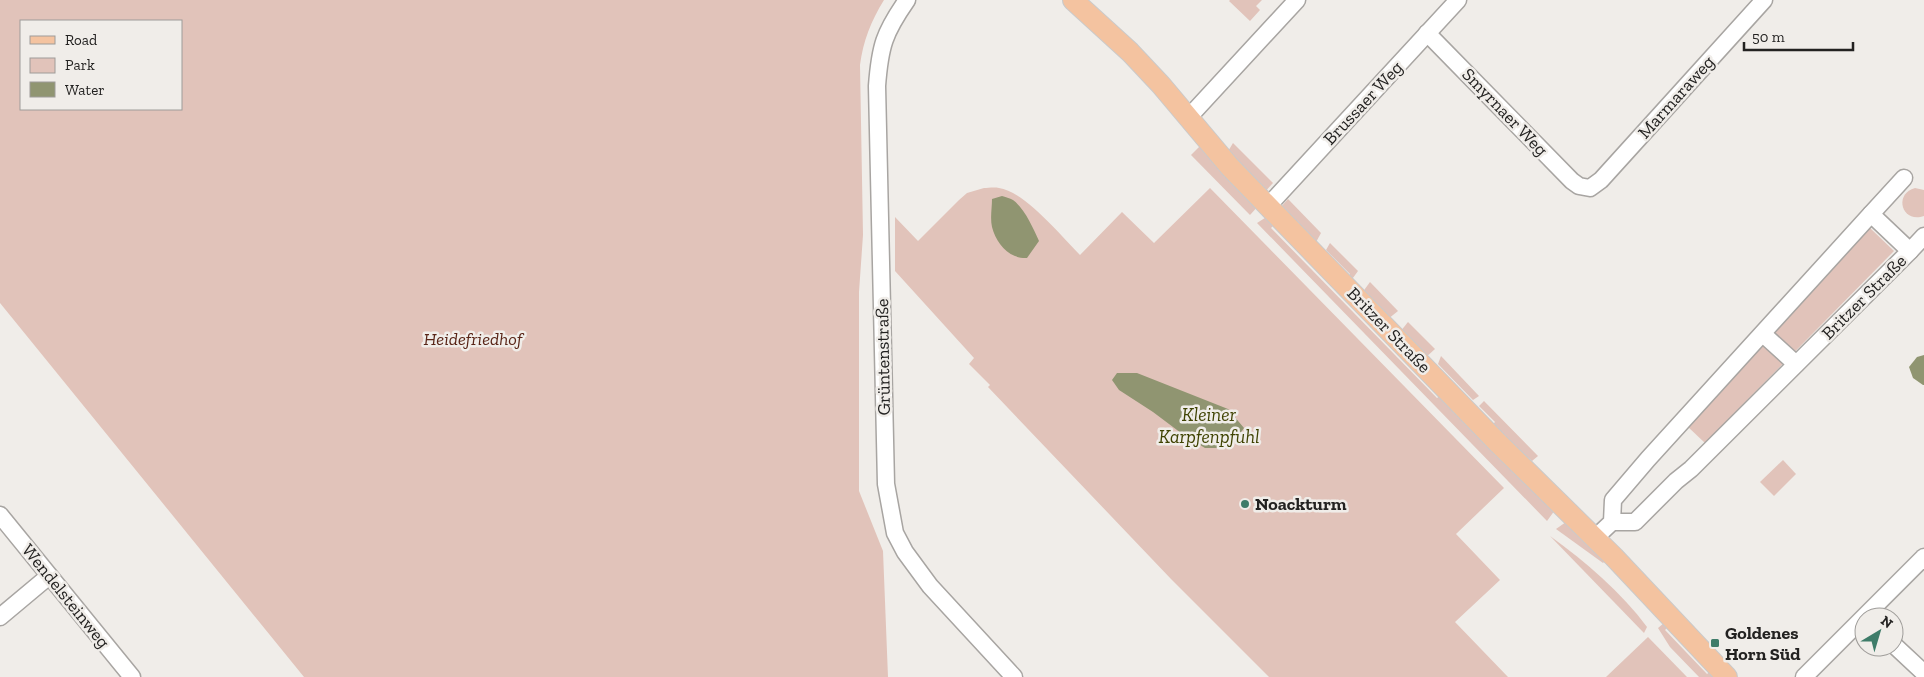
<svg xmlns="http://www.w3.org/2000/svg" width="1924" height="677" font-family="'Zilla Slab',serif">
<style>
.green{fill:#e1c3ba;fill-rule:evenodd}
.water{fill:#909571}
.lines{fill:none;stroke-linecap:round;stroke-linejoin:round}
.minor-casing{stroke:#a8a5a2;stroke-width:19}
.major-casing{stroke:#cacaca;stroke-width:22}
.minor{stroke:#fff;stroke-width:16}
.major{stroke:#f4c3a0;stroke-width:20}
.poi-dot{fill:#3e7c69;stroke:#f0ede9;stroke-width:2}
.labels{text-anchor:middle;stroke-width:5;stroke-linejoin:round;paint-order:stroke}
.street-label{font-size:18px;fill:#232221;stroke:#f0ede9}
.park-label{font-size:18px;font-style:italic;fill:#592517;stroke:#f0ede9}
.poi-label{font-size:18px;font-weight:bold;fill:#232221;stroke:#f0ede9;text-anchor:start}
.water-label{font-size:19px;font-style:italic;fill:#3f4302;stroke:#f0ede9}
</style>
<rect width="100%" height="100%" fill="#f0ede9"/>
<g class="green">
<path d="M0,0H884C871,21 863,41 860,65L863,235L859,292V491L883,551L888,677H304L0,303ZM21,21H181V109H21Z"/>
<path d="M1230,0H1262L1256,6L1260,10L1250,21L1229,1Z"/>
<path d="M1233,143L1273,183L1264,193L1227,153Z"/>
<path d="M1202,144L1259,205L1250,215L1191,155Z"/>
<path d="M984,188C988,188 994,187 999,188C1024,191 1062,237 1080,255L1122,212L1154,243L1210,188L1504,488L1456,534L1500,580L1455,622L1508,677H1269L1171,579L988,387L990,385L969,364L974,358L895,271V217L918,241L959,200L967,193Z"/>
<path d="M1915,188L1924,190V216C1902,224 1893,194 1915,188Z"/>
<path d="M1288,199L1321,233L1315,244L1280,208Z"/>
<path d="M1268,216L1275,224L1271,228L1437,398L1441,395L1555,510L1547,521L1257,223Z"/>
<path d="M1870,228L1894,251L1705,443L1687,426Z"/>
<path d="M1330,243L1358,271L1350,282L1347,278L1350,274L1326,250Z"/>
<path d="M1370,282L1398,311L1388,319L1362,293Z"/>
<path d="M1408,322L1435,349L1425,358L1400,332Z"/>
<path d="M1441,356L1479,396L1473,400L1438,364Z"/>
<path d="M1484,401L1538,456L1532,461L1491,426L1495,422L1479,406Z"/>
<path d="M1783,460L1796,474L1774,496L1760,482Z"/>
<path d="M1566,522L1605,561L1603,563L1556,529Z"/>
<path d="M1550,536C1586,562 1621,592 1647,627L1644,633Z"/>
<path d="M1664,623L1668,627L1665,630L1707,674L1711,671L1717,677H1699L1670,647L1658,628Z"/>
<path d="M1648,637L1687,677H1606Z"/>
</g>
<g class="water">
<path d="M1002,196C1005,197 1010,198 1013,200C1025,209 1033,228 1039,241L1027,258C1009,259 996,243 992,227C990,218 992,208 992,199Z"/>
<path d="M1924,355V385H1923L1913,378L1909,367L1917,357Z"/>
<path d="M1117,373H1137L1228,409L1244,428L1233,444L1219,448H1205L1185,436L1153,412L1119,390L1112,380Z"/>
</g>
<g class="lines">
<g class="minor-casing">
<g id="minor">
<path d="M907,0C884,33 880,46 877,86L886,484L895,533L905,552L930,586L1014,677"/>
<path d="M1427,33L1572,181L1579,186L1590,188L1601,180L1764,0"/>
<path d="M1188,118L1297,0"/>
<path d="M1268,206L1458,0"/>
<path d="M1871,214L1904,178"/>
<path d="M1910,251L1924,236"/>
<path d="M1763,334L1796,364"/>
<path d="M0,515L132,677"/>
<path d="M1595,538L1612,522L1613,500L1648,459L1871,214L1910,251L1691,469L1676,481L1635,522H1612"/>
<path d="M0,617L49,576"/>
<path d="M1894,645L1924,673"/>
<path d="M1804,677L1924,557"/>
</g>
</g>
<g class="major-casing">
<path id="major" d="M1073,0L1130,52L1161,85L1230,167L1497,442L1614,557L1727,677"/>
</g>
<use href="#minor" class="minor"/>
<use href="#major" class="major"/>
</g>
<g class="poi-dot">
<circle cx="1245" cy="504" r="5"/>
<rect x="1710" y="638" width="10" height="10" rx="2.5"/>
</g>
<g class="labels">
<g class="street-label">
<text transform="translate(1676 97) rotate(-48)" y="6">Marmaraweg</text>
<text transform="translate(1363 103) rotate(-47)" y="6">Brussaer Weg</text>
<text transform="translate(1505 112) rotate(46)" y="6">Smyrnaer Weg</text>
<text transform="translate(1864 297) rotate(-45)" y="6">Britzer Straße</text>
<text transform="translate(1389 330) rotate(46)" y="6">Britzer Straße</text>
<text transform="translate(883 357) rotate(-91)" y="6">Grüntenstraße</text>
<text transform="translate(66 596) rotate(51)" y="6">Wendelsteinweg</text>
</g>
<g class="park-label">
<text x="473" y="345">Heidefriedhof</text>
</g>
<g class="poi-label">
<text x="1255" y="510">Noackturm</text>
<text x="1725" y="639">Goldenes<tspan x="1725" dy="21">Horn Süd</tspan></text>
</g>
<g class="water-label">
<text x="1209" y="421">Kleiner<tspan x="1209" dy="22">Karpfenpfuhl</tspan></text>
</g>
</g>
<rect x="20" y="20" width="162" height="90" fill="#f0ede9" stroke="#9e9c99"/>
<rect x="30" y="36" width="25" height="8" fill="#f4c3a0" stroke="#9e9c99"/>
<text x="65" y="45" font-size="15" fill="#232221">Road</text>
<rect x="30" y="58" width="25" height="15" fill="#e1c3ba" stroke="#9e9c99"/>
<text x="65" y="70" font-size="15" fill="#232221">Park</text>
<rect x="30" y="82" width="25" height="15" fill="#909571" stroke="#9e9c99"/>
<text x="65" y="95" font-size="15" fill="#232221">Water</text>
<g transform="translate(1879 632) rotate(38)"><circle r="24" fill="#f0ede9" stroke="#9e9c99"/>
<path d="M0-4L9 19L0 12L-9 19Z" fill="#3e7c69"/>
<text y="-8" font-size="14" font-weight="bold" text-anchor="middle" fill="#232221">N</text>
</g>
<path d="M1744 42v8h109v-8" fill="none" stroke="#232221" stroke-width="2.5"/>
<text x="1752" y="42" font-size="15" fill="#232221" stroke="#f0ede9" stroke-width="4" paint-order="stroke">50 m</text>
</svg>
